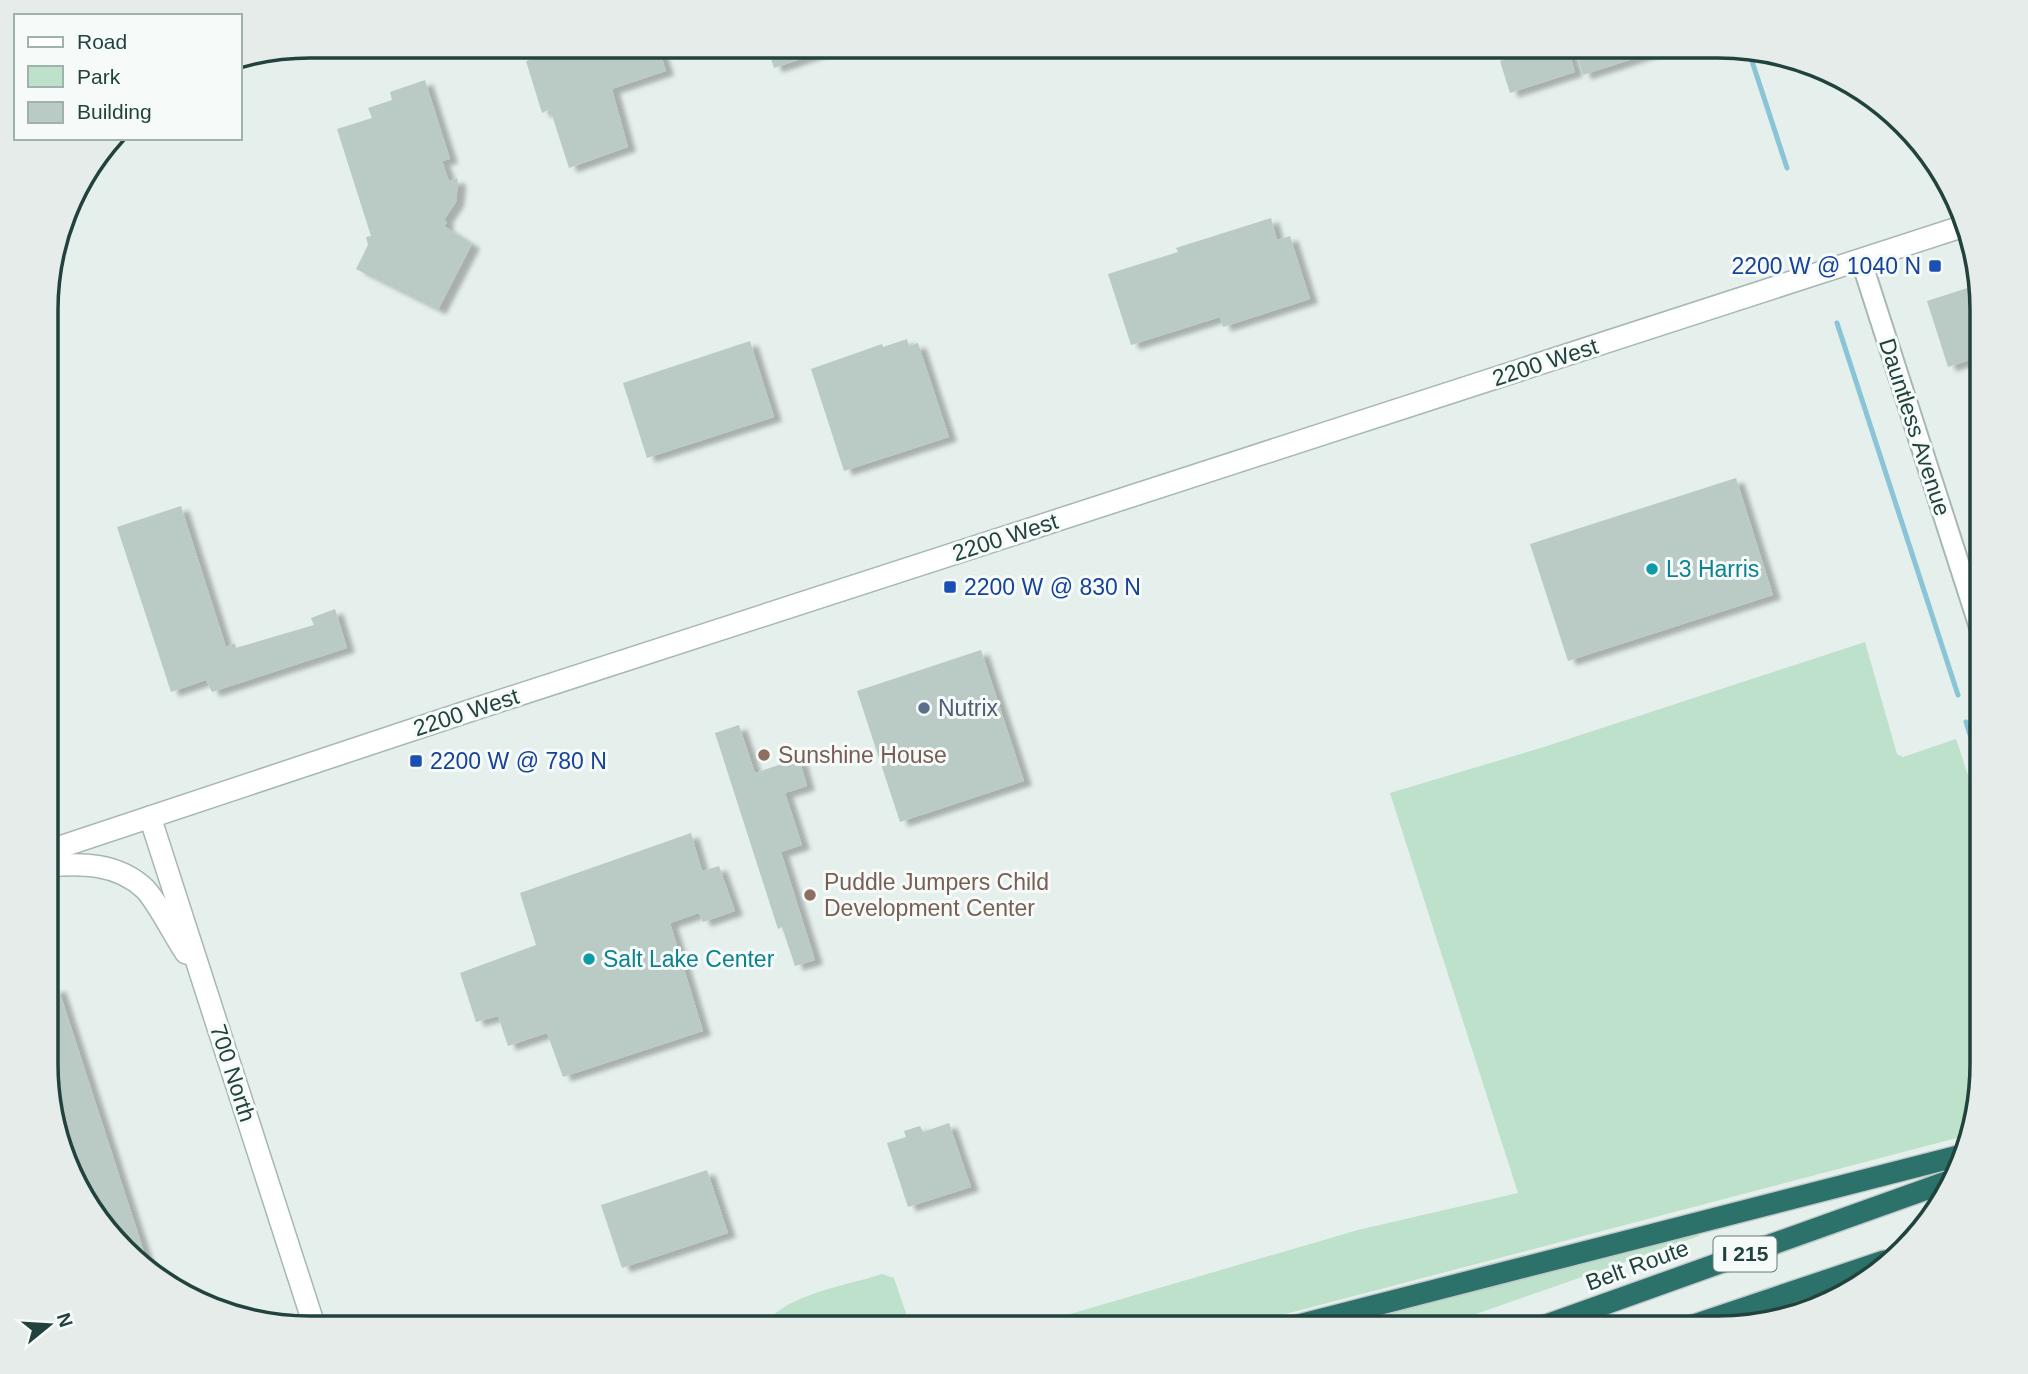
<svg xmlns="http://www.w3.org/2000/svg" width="2028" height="1374" font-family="Helvetica,sans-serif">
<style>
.green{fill:#bde1ca}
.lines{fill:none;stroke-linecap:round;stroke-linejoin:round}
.stream{stroke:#8ac4d7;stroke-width:5}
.building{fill:#bacac5;filter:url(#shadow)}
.minor-casing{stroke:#a7b8b4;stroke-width:23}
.tertiary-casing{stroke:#a7b8b4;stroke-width:24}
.motorway-casing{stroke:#c1cac9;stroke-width:24}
.minor{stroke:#fff;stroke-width:19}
.tertiary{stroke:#fff;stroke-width:21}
.motorway{stroke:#2c726a;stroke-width:21}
.transit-dot{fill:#1a4fb4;stroke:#f6fbf9;stroke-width:2.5}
.culture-dot{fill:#0f9aa8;stroke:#f6fbf9;stroke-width:2.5}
.service-dot{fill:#5c6f8a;stroke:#f6fbf9;stroke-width:2.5}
.education-dot{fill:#8d6e63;stroke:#f6fbf9;stroke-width:2.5}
.labels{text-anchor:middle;stroke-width:6;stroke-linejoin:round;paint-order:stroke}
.shield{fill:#f6fbf9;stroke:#627a75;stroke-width:2}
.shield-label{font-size:21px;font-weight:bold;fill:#22433d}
.transit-label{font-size:23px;fill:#164399;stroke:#f6fbf9;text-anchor:start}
.street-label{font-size:23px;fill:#22433d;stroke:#f6fbf9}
.culture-label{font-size:23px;fill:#0d838f;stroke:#f6fbf9;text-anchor:start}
.service-label{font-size:23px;fill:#4e5e75;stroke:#f6fbf9;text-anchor:start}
.education-label{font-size:23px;fill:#785e54;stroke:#f6fbf9;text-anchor:start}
.rim{fill:none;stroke:#22433d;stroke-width:3.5}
</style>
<defs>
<filter id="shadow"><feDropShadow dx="8" dy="4.5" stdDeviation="2" flood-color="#0004"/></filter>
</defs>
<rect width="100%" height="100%" fill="#e5efec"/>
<g class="green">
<path d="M1865,642L1897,754L1903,757L1956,739L1982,818V1081L1972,1134L1232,1328H1022L1358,1230L1518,1193L1390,793L1544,747Z"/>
<path d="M1697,1230L1699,1236L1436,1328H1338Z"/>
<path d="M882,1274L894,1278L911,1328H764C779,1295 850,1285 882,1274Z"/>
</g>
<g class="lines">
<g class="stream">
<path d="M1748,49L1787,168"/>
<path d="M1837,323L1958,695"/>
<path d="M1966,722L1982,772"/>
</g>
</g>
<g class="building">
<path d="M572,46H658L666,71L612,89L628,147L569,168L550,109L542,113L526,61Z"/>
<path d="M767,46H840L774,68Z"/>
<path d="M1546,46H1567L1575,72L1510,93L1500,61Z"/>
<path d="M1574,46H1656L1657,51L1583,75Z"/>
<path d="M425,80L450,159L442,161L449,181L457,178L458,184L456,202L444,220L447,222L444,226L472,244L438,310L356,269L368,245L366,237L371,236L337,129L372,118L368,108L392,100L390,92Z"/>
<path d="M1271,218L1277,240L1290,236L1310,299L1223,327L1220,317L1131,345L1108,274L1178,252L1176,248Z"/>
<path d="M1980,284L1982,293V356L1948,367L1927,301Z"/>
<path d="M907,339L909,346L918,343L949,437L844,471L811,369L882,344L883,347Z"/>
<path d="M750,341L774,417L647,458L623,383Z"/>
<path d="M1736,478L1773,595L1568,661L1530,544Z"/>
<path d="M181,506L226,647L235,643L236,648L314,625L311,618L335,609L347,648L212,692L206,680L171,692L117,527Z"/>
<path d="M981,650L1024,781L900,822L857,691Z"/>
<path d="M739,725L755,773L799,758L807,786L785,793L802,845L781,852L815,960L795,966L782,927L778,929L715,733Z"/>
<path d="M691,833L702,871L719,866L735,911L703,922L699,913L670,923L703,1031L563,1077L547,1033L508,1046L498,1016L476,1022L460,973L536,945L520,893Z"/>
<path d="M58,987L146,1258L138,1261L81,1196L48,1099V990Z"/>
<path d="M949,1123L971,1187L908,1207L887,1143L906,1137L904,1131L920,1126L923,1132Z"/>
<path d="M707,1170L728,1233L622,1268L601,1205Z"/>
</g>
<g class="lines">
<g class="minor-casing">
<path id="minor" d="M1861,260L1982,635"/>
</g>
<g class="tertiary-casing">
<g id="tertiary">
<path d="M150,817L315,1328"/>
<path d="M48,851L475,709L1964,226"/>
<path d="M48,866C81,863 118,863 145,889C157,901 175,937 186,953"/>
</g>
</g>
<g class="motorway-casing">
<g id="motorway">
<path d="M1287,1328L1966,1154"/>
<path d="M1538,1328L1952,1180"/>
<path d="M1685,1328L1884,1261"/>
</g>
</g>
<use href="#minor" class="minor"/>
<use href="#tertiary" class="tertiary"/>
<use href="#motorway" class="motorway"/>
</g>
<g class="transit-dot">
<rect x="1928" y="259" width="14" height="14" rx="3.5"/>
<rect x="943" y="580" width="14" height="14" rx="3.5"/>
<rect x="409" y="754" width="14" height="14" rx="3.5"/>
</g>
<g class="culture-dot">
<circle cx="1652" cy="569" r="7"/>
<circle cx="589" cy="959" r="7"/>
</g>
<circle class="service-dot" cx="924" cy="708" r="7"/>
<g class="education-dot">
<circle cx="764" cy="755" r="7"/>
<circle cx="810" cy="895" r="7"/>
</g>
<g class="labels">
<rect class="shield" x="1713.5" y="1236.5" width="63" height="35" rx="5"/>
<g class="shield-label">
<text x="1745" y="1261">I 215</text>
</g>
<g class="transit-label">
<text x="1921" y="274" text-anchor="end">2200 W @ 1040 N</text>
<text x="964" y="595">2200 W @ 830 N</text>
<text x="430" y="769">2200 W @ 780 N</text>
</g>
<g class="street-label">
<text transform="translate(1545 362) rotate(-18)" y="8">2200 West</text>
<text transform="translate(1915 427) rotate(72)" y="8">Dauntless Avenue</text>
<text transform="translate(1005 537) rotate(-18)" y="8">2200 West</text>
<text transform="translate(466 712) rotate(-18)" y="8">2200 West</text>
<text transform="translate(233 1073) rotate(72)" y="8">700 North</text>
<text transform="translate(1637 1265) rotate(-20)" y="8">Belt Route</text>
</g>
<g class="culture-label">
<text x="1666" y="577">L3 Harris</text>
<text x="603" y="967">Salt Lake Center</text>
</g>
<g class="service-label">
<text x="938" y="716">Nutrix</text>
</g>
<g class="education-label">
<text x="778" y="763">Sunshine House</text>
<text x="824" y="890">Puddle Jumpers Child<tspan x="824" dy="26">Development Center</tspan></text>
</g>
</g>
<path d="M0 0H2028V1374H0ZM310 58H1718A252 252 0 0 1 1970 310V1064A252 252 0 0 1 1718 1316H310A252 252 0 0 1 58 1064V310A252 252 0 0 1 310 58Z" fill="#e5ecea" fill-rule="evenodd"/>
<path class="rim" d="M310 58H1718A252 252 0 0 1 1970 310V1064A252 252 0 0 1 1718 1316H310A252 252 0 0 1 58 1064V310A252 252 0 0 1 310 58Z"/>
<rect x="14" y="14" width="228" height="126" fill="#f6fbf9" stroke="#a1b1ae" stroke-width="2"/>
<rect x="28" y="37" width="35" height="10" fill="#ffffff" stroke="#a1b1ae" stroke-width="2"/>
<text x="77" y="49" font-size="21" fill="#22433d">Road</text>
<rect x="28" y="66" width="35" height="21" fill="#bde1ca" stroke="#a1b1ae" stroke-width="2"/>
<text x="77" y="84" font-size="21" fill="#22433d">Park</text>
<rect x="28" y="102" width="35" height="21" fill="#bacac5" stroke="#a1b1ae" stroke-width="2"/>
<text x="77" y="119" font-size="21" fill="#22433d">Building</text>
<g transform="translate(49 1325) rotate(72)" stroke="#f6fbf9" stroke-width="5" paint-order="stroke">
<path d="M0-5L12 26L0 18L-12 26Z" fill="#22433d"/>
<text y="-10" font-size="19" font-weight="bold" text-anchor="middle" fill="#22433d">N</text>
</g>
</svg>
